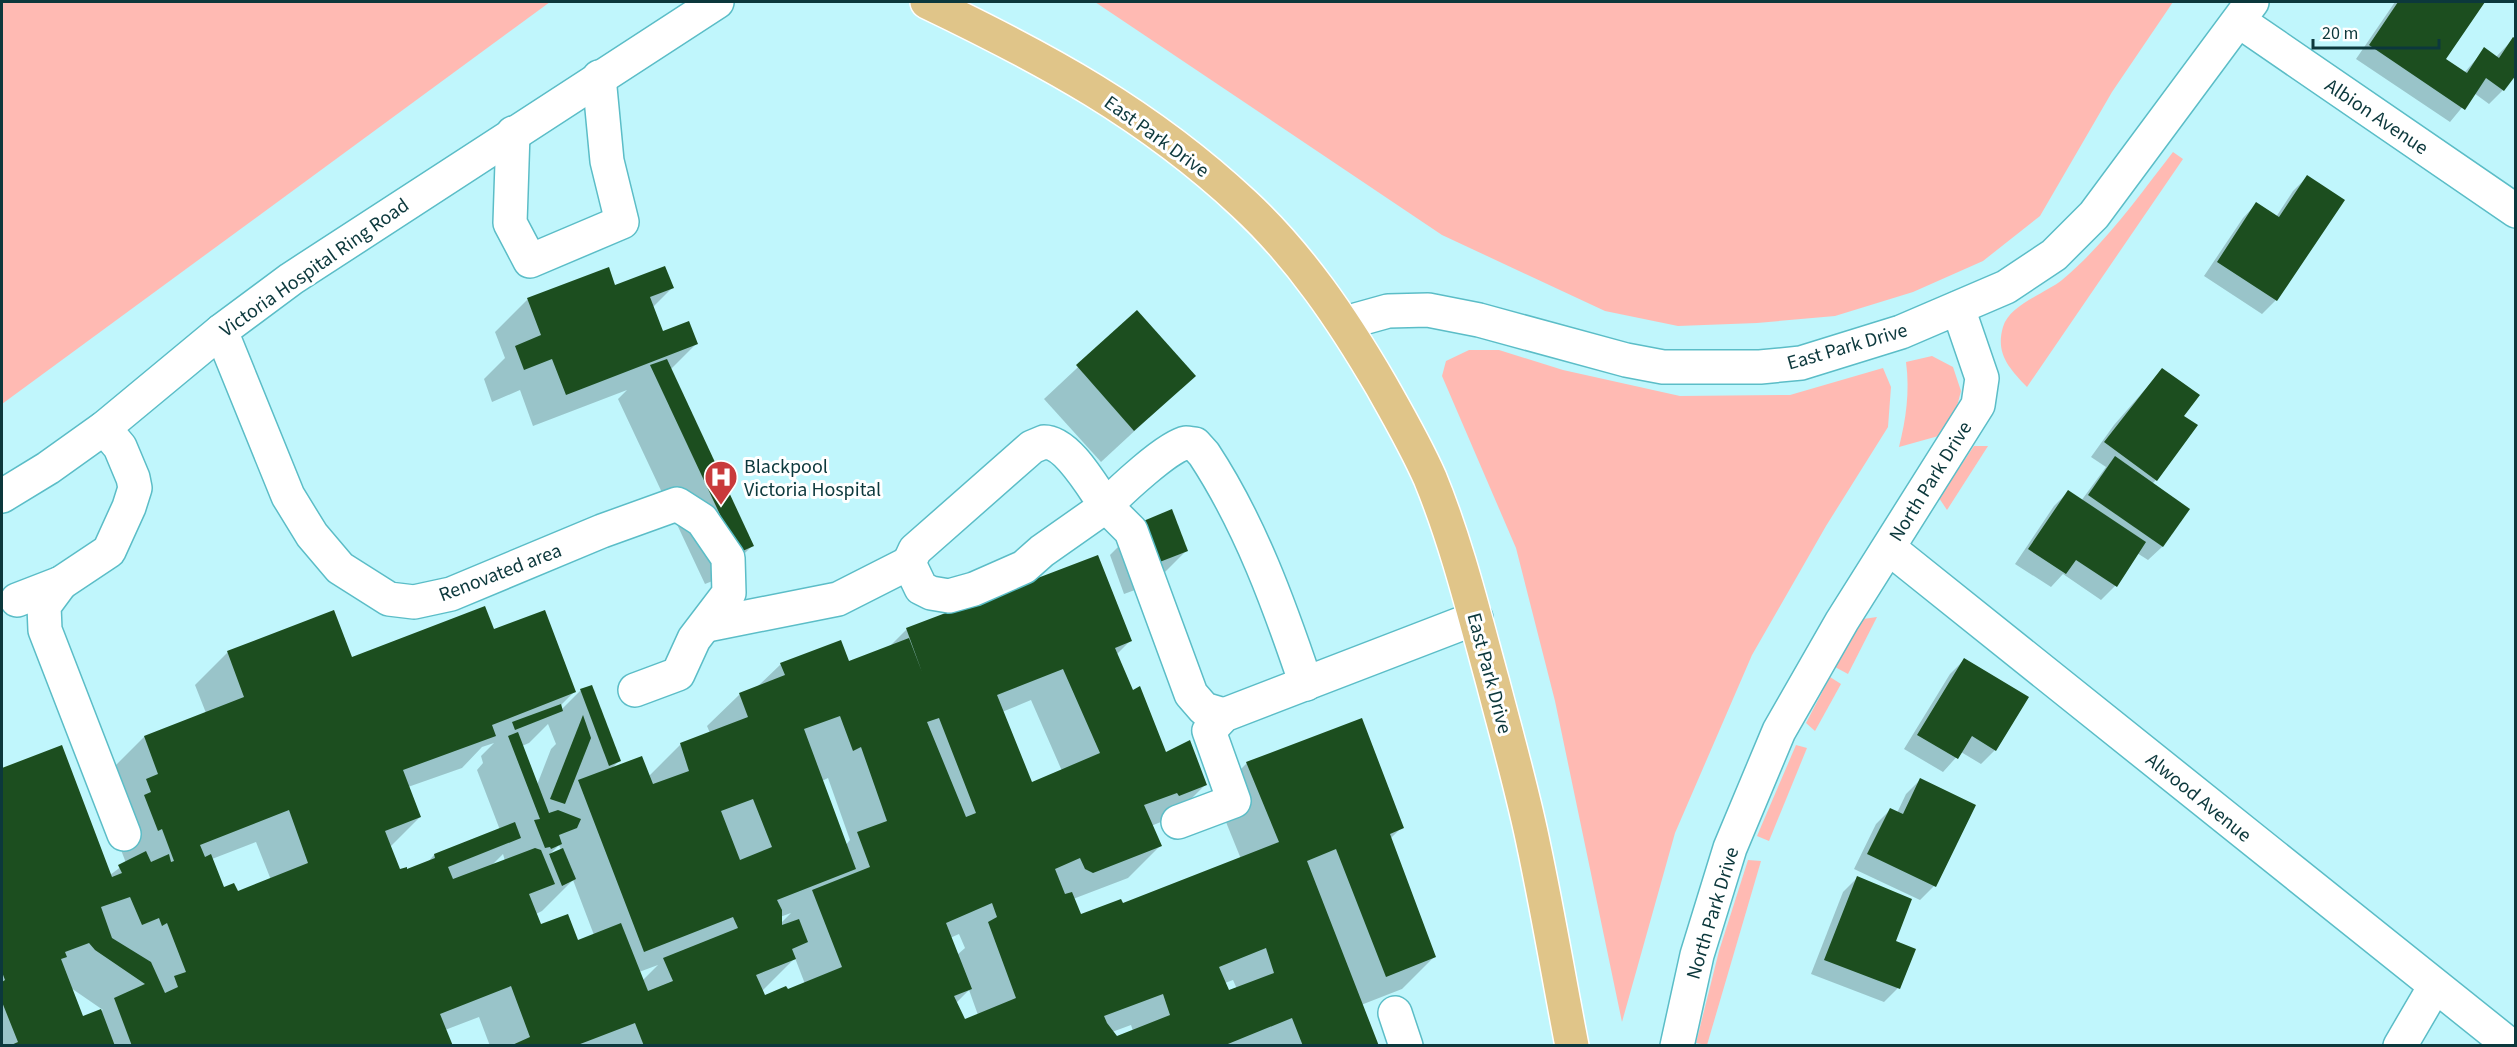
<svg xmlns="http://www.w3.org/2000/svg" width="2517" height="1047" font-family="'Source Sans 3',sans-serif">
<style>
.green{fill:#ffbab3}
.shadow{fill:#0003;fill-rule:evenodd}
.building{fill:#1c4e1f;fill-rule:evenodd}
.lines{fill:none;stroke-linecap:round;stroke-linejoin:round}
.minor-casing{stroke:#5bbdc7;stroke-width:36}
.major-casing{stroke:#fff;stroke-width:36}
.minor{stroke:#fff;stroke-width:33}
.major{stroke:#e0c589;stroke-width:33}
.labels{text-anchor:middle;stroke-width:6;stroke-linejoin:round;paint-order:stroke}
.street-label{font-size:20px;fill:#0c383c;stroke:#fff}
.poi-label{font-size:20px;fill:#0c383c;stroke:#fff;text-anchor:start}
</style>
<rect width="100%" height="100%" fill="#c0f6fc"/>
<g class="green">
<path d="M2,2H550L2,404Z"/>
<path d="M1095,2H2173L2112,92L2040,216L1983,261L1913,292L1835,316L1757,323L1678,326L1605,311L1442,235Z"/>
<path d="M2173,152L2183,159L2027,387C2010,369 1995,354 2003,327C2009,305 2046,293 2062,280C2106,243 2138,197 2173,152Z"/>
<path d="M1469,350H1499L1563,370L1680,396L1790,395L1883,368L1891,387L1888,427L1826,526L1752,655L1675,833L1622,1022L1555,701L1516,548L1442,376L1446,361Z"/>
<path d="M1932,356L1953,367L1961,391L1955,414L1942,435L1899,447C1906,419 1910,392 1906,362Z"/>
<path d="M1974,446H1988L1947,510L1939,498Z"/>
<path d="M1877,617L1848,674L1835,667L1863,619Z"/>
<path d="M1830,677L1841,684L1815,731L1806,723Z"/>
<path d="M1796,745L1807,748L1769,841L1757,836Z"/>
<path d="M1748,860L1761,861L1707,1045L1696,1043L1719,951Z"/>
</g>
<g class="shadow">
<path d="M2395,2H2483L2444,59L2464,73L2485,49L2496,57L2513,39L2503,90L2489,104L2474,93L2450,122L2356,59Z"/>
<path d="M2307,177L2343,201L2276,300L2262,314L2204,276L2243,218L2256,204L2276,217L2293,191Z"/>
<path d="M608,269L614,287L672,288L653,307L663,333L696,344L671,369L752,546L720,578L705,584L618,399L627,390L533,426L520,390L492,402L484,379L505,358L495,332L527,300Z"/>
<path d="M1137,312L1194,376L1101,462L1044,399Z"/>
<path d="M2162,370L2182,416L2156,480L2152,484L2188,509L2162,547L2148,560L2137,553L2115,586L2101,600L2063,574L2051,587L2015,564L2054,506L2068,492L2081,501L2106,467L2091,457L2114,425Z"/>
<path d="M1142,523L1186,551L1154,583L1124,594L1110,555Z"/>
<path d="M907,629L1131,640L1116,655L1132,692L1165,754L1205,785L1173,817L1151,826L1160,846L1128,878L1073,899L1080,916L1122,905L1241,859L1215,795L1247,763L1402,827L1390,839L1435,956L1402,989L1361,1005L1377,1046H490L479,1017L445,1030L451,1046H2V770L61,747L110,875L126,863L113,829L112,769L144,737L206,713L195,685L228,652L351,659L493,631L574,692L560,706L561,710L580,691L591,687L619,761L611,769L648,777L681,744L710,733L707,726L740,694L757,687L781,664L848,663L888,648ZM1031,700L1062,771L1031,784L1002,712ZM548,724L556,744L551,749L537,785L522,746L529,743ZM494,743L481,756L483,763L477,770L500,830L434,855L427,863L406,871H399L390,847L420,817L408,787L462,768L482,747ZM828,778L850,840L845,846L822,781ZM256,842L271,880L238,893L223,889L212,859ZM559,845L561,850L549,856V855ZM503,854L505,861L491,866ZM573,880L594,935L577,942L541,926L536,914L542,911ZM791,913L780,924V917ZM959,934L965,948L957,955L950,938ZM795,958L805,984L764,997L762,991ZM658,965L642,981L639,972ZM1233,980L1237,989L1229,992L1225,983ZM71,988L103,1010L82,1018ZM969,990L978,1015L964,1021L956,1003ZM1131,1025L1133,1031L1117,1037L1112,1032Z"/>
<path d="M1964,660L1995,750L1981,764L1961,752L1943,772L1904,749L1950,674Z"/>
<path d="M1920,780L1974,805L1934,886L1920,900L1854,869L1876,824L1890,810L1897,813L1906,794Z"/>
<path d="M1857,878L1898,988L1884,1002L1811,974L1843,892Z"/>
</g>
<g class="building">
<path d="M2398,2H2485L2446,59L2467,73L2484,47L2499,58L2513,37L2516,39V75L2504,91L2486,78L2465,110L2369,45Z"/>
<path d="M2307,175L2345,200L2277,301L2217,262L2256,202L2279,217Z"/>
<path d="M665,266L674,288L650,297L663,331L689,321L698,344L566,395L552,359L524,370L515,346L541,335L527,298L609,267L615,285Z"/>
<path d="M1137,310L1196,376L1134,431L1076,365Z"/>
<path d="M667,359L754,546L738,553L650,365Z"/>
<path d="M2162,368L2200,395L2184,416L2198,425L2157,481L2104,442Z"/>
<path d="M2115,456L2190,509L2163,547L2088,495Z"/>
<path d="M2068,490L2146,542L2117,587L2076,560L2066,574L2028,549Z"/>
<path d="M1172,509L1188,551L1157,563L1141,522Z"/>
<path d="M1098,555L1132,641L1115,648L1133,690L1140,686L1166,752L1190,740L1207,785L1179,796L1177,793L1144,805L1162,846L1093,873L1085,869L1080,858L1055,869L1065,894L1072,892L1081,914L1121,899L1123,903L1279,842L1246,762L1362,718L1404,828L1390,834L1436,957L1386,977L1336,849L1307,861L1379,1046H1303L1292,1018L1223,1046H644L635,1023L575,1046H510L530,1037L511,986L440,1014L453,1046H132L114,998L145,984L95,950L89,943L65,952L67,957L61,959L83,1016L101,1009L115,1046H9L18,1042L2,1002V982L5,980L2,972V768L62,745L112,877L122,873L118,865L146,851L151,862L169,854L171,862L174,861L162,829L158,831L144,795L151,792L146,779L158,774L144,736L244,697L227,651L334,610L352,657L485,606L494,629L545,610L576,692L492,725L496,736L403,770L421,817L385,831L400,869L407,867V869L435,858L434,854L515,822L521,838L448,867L453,879L535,848L541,850L555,884L529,894L541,924L568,914L578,940L621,923L648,991L673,981L663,958L738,928L733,917L644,952L578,780L642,756L653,784L689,771L680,743L748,717L739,693L785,675L780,663L841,640L849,661L909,638L922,672L906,628ZM1063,669L1100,753L1032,782L997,695ZM840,716L853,751L861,747L887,821L857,832L870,867L812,890L842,967L788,989L786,986L765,995L756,975L796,959L792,949L808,942L799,919L782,925V910L777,900L856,869L804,729ZM939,718L976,813L966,817L927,722ZM753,799L772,847L740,860L721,811ZM289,810L308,863L238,891L234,883L224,887L211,854L205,857L200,845ZM130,897L142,925L159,918L162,926L167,923L186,972L174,976L178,987L165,993L151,962L112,938L101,907ZM992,903L997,917L988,922L1016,998L965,1019L954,996L972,989L946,923ZM1266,948L1274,973L1229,990L1219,967ZM1163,994L1170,1015L1117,1036L1107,1023L1104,1016Z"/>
<path d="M1964,658L2029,697L1996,751L1972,736L1958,759L1917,735Z"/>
<path d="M592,685L621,761L609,766L580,689Z"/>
<path d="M561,704L563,711L515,730L512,722Z"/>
<path d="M583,715L591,738L565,804L550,799Z"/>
<path d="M518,732L549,813L558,810L581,819L577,828L559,835L562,844L551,849L550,847L545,848L534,820L540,819L508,736Z"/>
<path d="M1920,778L1976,805L1936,887L1867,854L1890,808L1903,814Z"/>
<path d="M563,848L576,879L562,886L549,854Z"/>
<path d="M1857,876L1912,899L1896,941L1916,949L1900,989L1824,960Z"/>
</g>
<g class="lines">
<g class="minor-casing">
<g id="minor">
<path d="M2239,21L2516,211"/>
<path d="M513,133L510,223L530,261L622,222L607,161L599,77"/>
<path d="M1345,323L1388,311L1428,310L1479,320L1626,360L1663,367H1760L1801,363L1901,332L2006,287L2054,255L2094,215L2252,2"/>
<path d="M221,331L288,496L312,535L340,568L389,599L414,602L451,594L602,531L677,504L702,520L728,558L729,593L694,639L678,674L635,690"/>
<path d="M1044,442C1068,442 1093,488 1106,506L1042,551L1024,567L974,589L949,596L931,593L921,588L909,563L915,550L1032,447Z"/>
<path d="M2,496L48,468L104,428L221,331L291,279L717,2"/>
<path d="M1889,548L2511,1046"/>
<path d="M61,583L44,606L45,630L124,834"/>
<path d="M17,600L61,583L109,551L129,507L135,488L133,478L120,447L104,428"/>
<path d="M707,625L838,599L909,563"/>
<path d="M1224,715L1204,709L1191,694L1131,531L1106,506C1119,492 1168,446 1186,443C1187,443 1195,444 1195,444L1204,454C1250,524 1279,604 1306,684"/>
<path d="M1178,822L1234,801L1209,731L1224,715L1476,618"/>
<path d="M1395,1013L1406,1046"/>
<path d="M1677,1046L1697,955L1730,848L1779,731L1842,621L1978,405L1982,378L1958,308"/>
<path d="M2400,1046L2435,986"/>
</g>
</g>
<g class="major-casing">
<path id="major" d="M927,2C1044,58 1148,114 1244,204C1300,256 1343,320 1381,385C1398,415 1416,446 1430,478C1457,544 1474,614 1493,683C1507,737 1523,792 1534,847C1548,913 1559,979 1572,1046"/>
</g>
<use href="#minor" class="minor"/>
<use href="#major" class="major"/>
</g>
<defs>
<g id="hospital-pin" transform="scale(1.725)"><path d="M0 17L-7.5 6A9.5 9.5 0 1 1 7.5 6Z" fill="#c93a3b" stroke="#fff"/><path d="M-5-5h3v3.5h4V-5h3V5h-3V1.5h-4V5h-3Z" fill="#fff"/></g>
</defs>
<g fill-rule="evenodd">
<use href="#hospital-pin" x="721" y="477"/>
</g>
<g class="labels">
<g class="street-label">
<text transform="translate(2377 116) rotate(34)" y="7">Albion Avenue</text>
<text transform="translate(1157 136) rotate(36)" y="7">East Park Drive</text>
<text transform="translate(314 267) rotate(-35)" y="7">Victoria Hospital Ring Road</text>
<text transform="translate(1847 346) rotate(-16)" y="7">East Park Drive</text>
<text transform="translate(1930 481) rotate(-58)" y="7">North Park Drive</text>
<text transform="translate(500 572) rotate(-21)" y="7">Renovated area</text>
<text transform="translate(1490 673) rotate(75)" y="7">East Park Drive</text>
<text transform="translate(2199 797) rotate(39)" y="7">Alwood Avenue</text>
<text transform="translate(1712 913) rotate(-73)" y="7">North Park Drive</text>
</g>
<g class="poi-label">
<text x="744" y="473">Blackpool<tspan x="744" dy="23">Victoria Hospital</tspan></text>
</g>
</g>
<rect width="2517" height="1047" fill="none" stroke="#0c383c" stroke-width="6"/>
<path d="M2313 39v9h126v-9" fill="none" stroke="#0c383c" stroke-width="3"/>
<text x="2322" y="39" font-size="18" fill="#0c383c" stroke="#ffffff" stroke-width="4.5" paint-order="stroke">20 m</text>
</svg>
